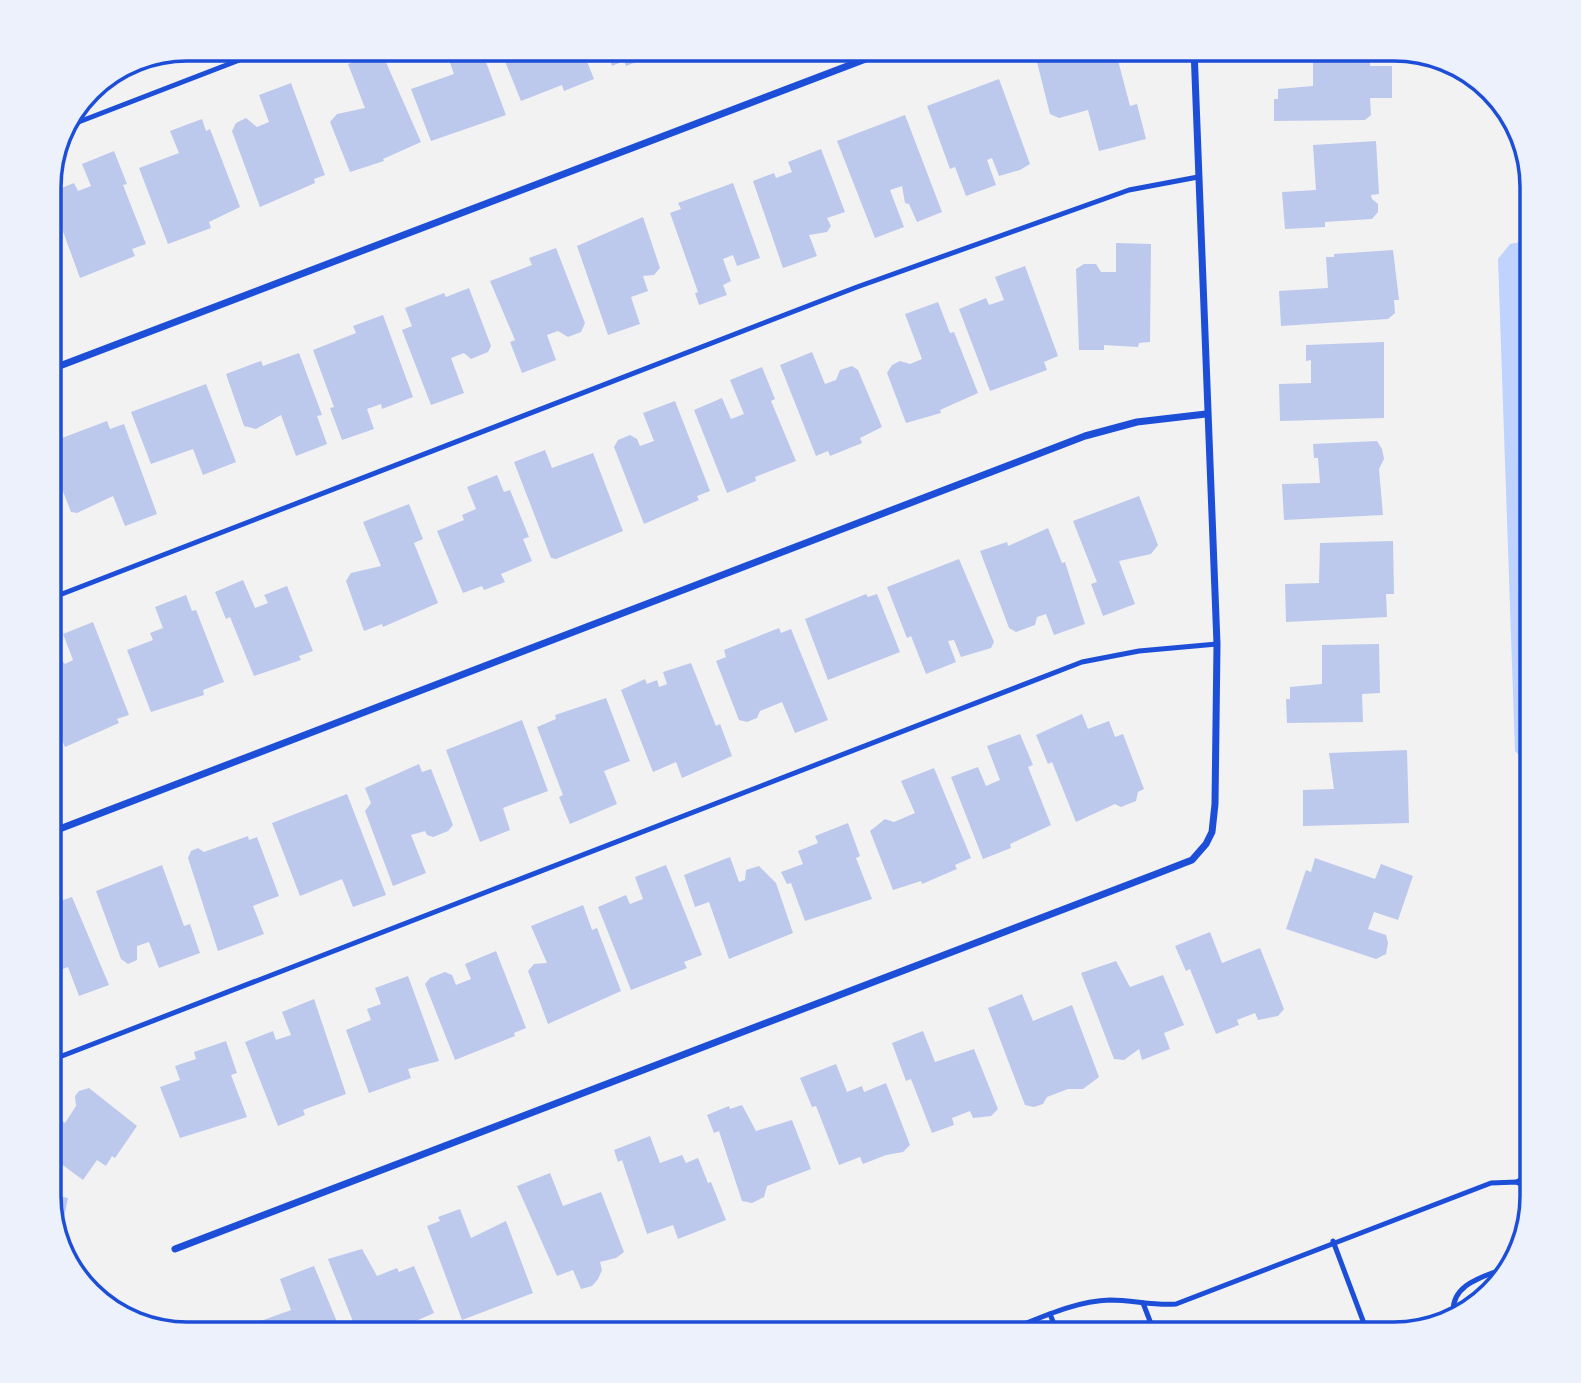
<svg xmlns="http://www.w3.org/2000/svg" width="1581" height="1383" font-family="'Fira Sans',sans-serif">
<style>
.water{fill:#bfd3fe}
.building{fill:#bdc9ec}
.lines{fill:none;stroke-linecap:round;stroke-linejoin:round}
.service{stroke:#1d4ed8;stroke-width:5}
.minor{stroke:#1d4ed8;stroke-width:7}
.rim{fill:none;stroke:#1d4ed8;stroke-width:3.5}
</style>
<rect width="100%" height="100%" fill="#f2f2f2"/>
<path class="water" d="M1532,240V769L1515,751L1498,259L1510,244Z"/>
<g class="building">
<path d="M445,49H481L506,115L431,141L411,89L454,74Z"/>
<path d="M500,49H582L594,79L564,91L562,85L521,101Z"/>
<path d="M606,49H670L626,66L624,61L612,66Z"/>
<path d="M1115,49L1130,106L1137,104L1146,139L1099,151L1088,110L1059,118L1050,114L1037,62L1080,51L1081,55Z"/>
<path d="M1313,49H1370V66H1392V98H1370L1371,115L1365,120L1274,121V99H1278V89L1313,86Z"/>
<path d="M381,51L421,142L383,159L384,161L350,172L330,122L337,114L365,108L348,64Z"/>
<path d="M999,79L1030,164L1020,170L999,176L992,158L987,160L996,185L966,196L955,167L950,169L927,106Z"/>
<path d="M291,83L325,175L314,179L315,183L260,207L232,131L236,123L246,118L257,127L269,122L259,95Z"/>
<path d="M905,115L942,212L917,222L909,204L905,203L902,186L890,190L904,227L875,238L837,141Z"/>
<path d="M202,119L206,131L210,129L240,207L209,222L211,228L168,244L139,168L179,153L170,131Z"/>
<path d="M1376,141L1379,194L1371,195L1372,199L1378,204V212L1372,219L1325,222V227L1285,229L1282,192L1316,190L1313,145Z"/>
<path d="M821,149L845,212L827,218L831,226L827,232L809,235L817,256L783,268L753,181L774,173L776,178L792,172L788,162Z"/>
<path d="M114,151L127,184L123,185L146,244L132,249L135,256L80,278L49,193L74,183L78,191L91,186L82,164Z"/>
<path d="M733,183L760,258L737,266L733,255L723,259L731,281L723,285L727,295L699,305L695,293L698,292L670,213L681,209L678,203Z"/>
<path d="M643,217L660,268L654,275L643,276L648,291L631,297L640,324L608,335L577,246Z"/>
<path d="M1116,243L1151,244L1150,342L1139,343L1138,347L1104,345V350H1079L1076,269L1084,264H1096L1101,272H1116Z"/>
<path d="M556,248L585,323L581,332L568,337L558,331L547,335L556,360L522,373L510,342L515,340L490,281L532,265L529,258Z"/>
<path d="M1393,250L1399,300H1394L1395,313L1388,319L1281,326L1279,291L1328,288L1326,257H1334V254Z"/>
<path d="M49,263L57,283L49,286Z"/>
<path d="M1025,266L1058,356L1044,362L1047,370L990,391L959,309L986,298L989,305L1004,300L995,277Z"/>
<path d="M469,288L491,346L488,352L471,359L464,353L451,358L464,393L431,405L402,330L412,326L405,308L444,293L446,297Z"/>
<path d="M938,302L950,333L954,332L978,393L940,410L941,413L906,423L887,373L892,365L900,361L910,364L922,359L905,314Z"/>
<path d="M383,315L413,397L382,409L381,404L367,409L374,429L342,440L330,408L334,407L313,350L356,333L353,326Z"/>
<path d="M1384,342V418L1280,421L1279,384L1311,383V360L1306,361V345Z"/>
<path d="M812,352L825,384L836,380L840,370L852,366L858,370L882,427L860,438L862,443L830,456L828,451L816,456L780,365Z"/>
<path d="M299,353L322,415L317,416L327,444L296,456L281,415L256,429L244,426L226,374L261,361L263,366Z"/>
<path d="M762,367L775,399L771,401L796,461L755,477L756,481L727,493L694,410L722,398L731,419L744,414L730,380Z"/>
<path d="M206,384L236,462L203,475L193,449L151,464L131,412Z"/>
<path d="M675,401L710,491L697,496L699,500L644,524L614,447L618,440L630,435L637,439L640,446L654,441L643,413Z"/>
<path d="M107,421L110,429L124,424L157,514L125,526L113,496L77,513L71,512L49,455L57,449L54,441Z"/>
<path d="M1377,441L1382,449L1384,459L1379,469L1383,515L1284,520L1282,484L1320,483L1318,458H1314L1313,444Z"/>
<path d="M545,450L552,468L593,453L623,531L556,559L551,558L514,462Z"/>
<path d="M497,475L504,492L510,490L529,537L523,539L532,561L501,574L505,582L484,590L482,586L463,593L437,531L464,520L462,515L476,509L467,487Z"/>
<path d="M1139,496L1158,545L1151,554L1119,561L1135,604L1103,616L1091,584L1097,582L1073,521Z"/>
<path d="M409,504L423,539L414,543L438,603L383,627L382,624L364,631L346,581L351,573L381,566L363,522Z"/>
<path d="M1048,528L1062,563L1065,562L1085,624L1054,635L1046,614L1037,617L1035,625L1016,632L1009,628L980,551L1007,542L1008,546Z"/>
<path d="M1393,541L1394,594H1386L1387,617L1286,622L1285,584L1319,583L1320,543Z"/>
<path d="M959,559L994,642L991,648L961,657L954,640L948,641L956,662L926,674L911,636L907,638L887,587Z"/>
<path d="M243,580L255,608L268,603L264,595L287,586L313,651L299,656L301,660L254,676L230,617L226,619L215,592Z"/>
<path d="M866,594L868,597L877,594L900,652L828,680L805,619Z"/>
<path d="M186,595L192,611L196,610L224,682L203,690L204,695L151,712L127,650L153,640L150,633L163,628L155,607Z"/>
<path d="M93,622L129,715L117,719L119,723L65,747L49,707V658L57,656L65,664L73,660L63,634Z"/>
<path d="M779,628L781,633L791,629L828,720L795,733L782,702L760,711L757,718L747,722L739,720L716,661L726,657L724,650Z"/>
<path d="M1379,644L1380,693L1362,694L1363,722L1287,723L1286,699H1290V687L1322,684V645Z"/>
<path d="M691,663L716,726L720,724L732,756L682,778L676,762L653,772L621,690L645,679L647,684L657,680L659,687L667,684L663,672Z"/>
<path d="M606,698L630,761L604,771L617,804L570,824L559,797L563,795L537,727L556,719L555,715Z"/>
<path d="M1082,714L1088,729L1109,721L1115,737L1123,734L1144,789L1138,792L1136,801L1121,807L1115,804L1076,822L1052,762L1048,764L1036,735Z"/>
<path d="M522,720L548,791L503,808L510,830L480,842L446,750Z"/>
<path d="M1020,734L1033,765L1028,767L1051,825L1010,844L1011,848L983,859L951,777L978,767L986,786L1000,780L987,746Z"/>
<path d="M1407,750L1409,823L1303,826V790L1334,789L1329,753Z"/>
<path d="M419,764L422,772L431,769L453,825L448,831L433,837L427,835L425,831L411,835L426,873L393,886L365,811L371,803L365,788Z"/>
<path d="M934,768L971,858L955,865L957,869L922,884L921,881L893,890L870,831L885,819L894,822L915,813L901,781Z"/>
<path d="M347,794L386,895L353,907L342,879L300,896L272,823Z"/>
<path d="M848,823L860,856L856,858L872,899L805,921L791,883L787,884L781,872L803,864L798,851L818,843L815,836Z"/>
<path d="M248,836L249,840L257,837L279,896L253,906L264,934L218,951L188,858L191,851L198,848L204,852Z"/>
<path d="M730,857L739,882L745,880L746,870L759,866L776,883L793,933L729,959L709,902L695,907L684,875Z"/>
<path d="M1315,858L1375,879L1381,864L1413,876L1398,920L1374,912L1368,929L1386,935L1388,943L1386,954L1376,959L1286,929L1306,870L1311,872Z"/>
<path d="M162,865L184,926L190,924L200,953L159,968L149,942L137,946V960L128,964L121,959L96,891Z"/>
<path d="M666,865L702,955L684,962L687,968L631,990L598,907L626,895L630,904L643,899L635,877Z"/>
<path d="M72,897L109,985L79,996L68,967L49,974V905Z"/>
<path d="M583,905L592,930L597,928L621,991L548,1024L528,971L534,964L547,963L531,926Z"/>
<path d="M1210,932L1222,963L1260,948L1284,1009L1278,1016L1258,1020L1255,1013L1237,1020L1239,1025L1216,1034L1190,969L1186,971L1175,946Z"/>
<path d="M496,951L526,1028L514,1033L515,1036L455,1060L425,984L430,978L445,972L452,975L456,985L471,979L465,964Z"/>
<path d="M1116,961L1130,987L1163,975L1184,1025L1164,1033L1170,1049L1142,1060L1139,1049L1124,1060L1114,1059L1081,973Z"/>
<path d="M408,976L439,1061L408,1069L411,1078L369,1093L346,1030L371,1020L367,1009L381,1004L375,988Z"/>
<path d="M1022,994L1033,1021L1072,1005L1099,1077L1083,1089H1068L1047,1097L1043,1104L1034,1107L1025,1105L988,1008Z"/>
<path d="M314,999L346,1094L303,1110L305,1115L278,1126L245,1042L273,1031L276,1040L291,1035L282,1012Z"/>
<path d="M923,1031L935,1062L974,1049L998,1109L991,1116L973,1118L970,1111L952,1118L954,1125L932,1133L911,1079L906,1081L892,1043Z"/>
<path d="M226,1041L237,1073L231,1075L247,1117L180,1138L160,1087L180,1080L175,1066L196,1059L194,1052Z"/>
<path d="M836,1064L847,1092L862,1086L864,1092L886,1083L910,1145L903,1152L886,1155L863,1164L860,1157L839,1165L816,1106L812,1107L800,1078Z"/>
<path d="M89,1088L137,1126L115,1158L112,1156L106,1166L97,1160L83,1180L49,1155V1112L65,1123L76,1106L75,1096L79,1091Z"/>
<path d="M742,1105L756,1131L792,1120L811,1169L767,1186L764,1197L752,1203L742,1201L719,1131L714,1133L707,1115L729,1106L730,1109Z"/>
<path d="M650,1136L660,1163L682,1155L686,1163L698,1158L708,1183L711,1182L726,1220L678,1239L673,1225L647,1234L622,1160L618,1162L614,1150Z"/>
<path d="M550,1173L563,1206L601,1192L624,1252L616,1258L600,1262L602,1270L598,1279L592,1286L581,1289L573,1270L557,1276L517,1186Z"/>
<path d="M49,1194L68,1198L59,1242L49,1204Z"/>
<path d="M460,1209L471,1238L506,1221L533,1293L462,1320L427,1226L440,1221L438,1217Z"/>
<path d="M362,1249L377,1276L397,1268L399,1272L414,1266L434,1313L386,1334H358L328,1259Z"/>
<path d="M314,1266L342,1334H258L255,1323L291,1310L280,1279Z"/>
</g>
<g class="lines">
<g class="service">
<path d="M63,128L268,49"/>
<path d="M49,599L857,287L1129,190L1198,177"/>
<path d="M49,1061L1082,662L1139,651L1217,644"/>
<path d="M1517,1182L1532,1173"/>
<path d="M1333,1241L1368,1334"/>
<path d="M1143,1303L1155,1334"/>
<path d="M1050,1314L1058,1334"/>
<path d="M1454,1318C1447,1284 1485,1276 1509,1267"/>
<path d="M999,1334C1034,1321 1072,1301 1110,1300C1133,1300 1154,1306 1176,1304L1491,1183L1517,1182L1532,1192"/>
<path d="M1307,1334L1326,1331L1336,1334"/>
</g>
<g class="minor">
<path d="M49,370L892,49"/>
<path d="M49,833L1085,436L1137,422L1206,414"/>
<path d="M175,1249L1156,874L1192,860L1206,844L1212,832L1215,804L1217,644L1194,49"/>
</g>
</g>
<path d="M0 0H1581V1383H0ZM187 61H1394A126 126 0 0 1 1520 187V1196A126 126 0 0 1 1394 1322H187A126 126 0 0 1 61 1196V187A126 126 0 0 1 187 61Z" fill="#edf1fc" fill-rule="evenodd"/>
<path class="rim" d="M187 61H1394A126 126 0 0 1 1520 187V1196A126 126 0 0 1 1394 1322H187A126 126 0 0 1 61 1196V187A126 126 0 0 1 187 61Z"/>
</svg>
